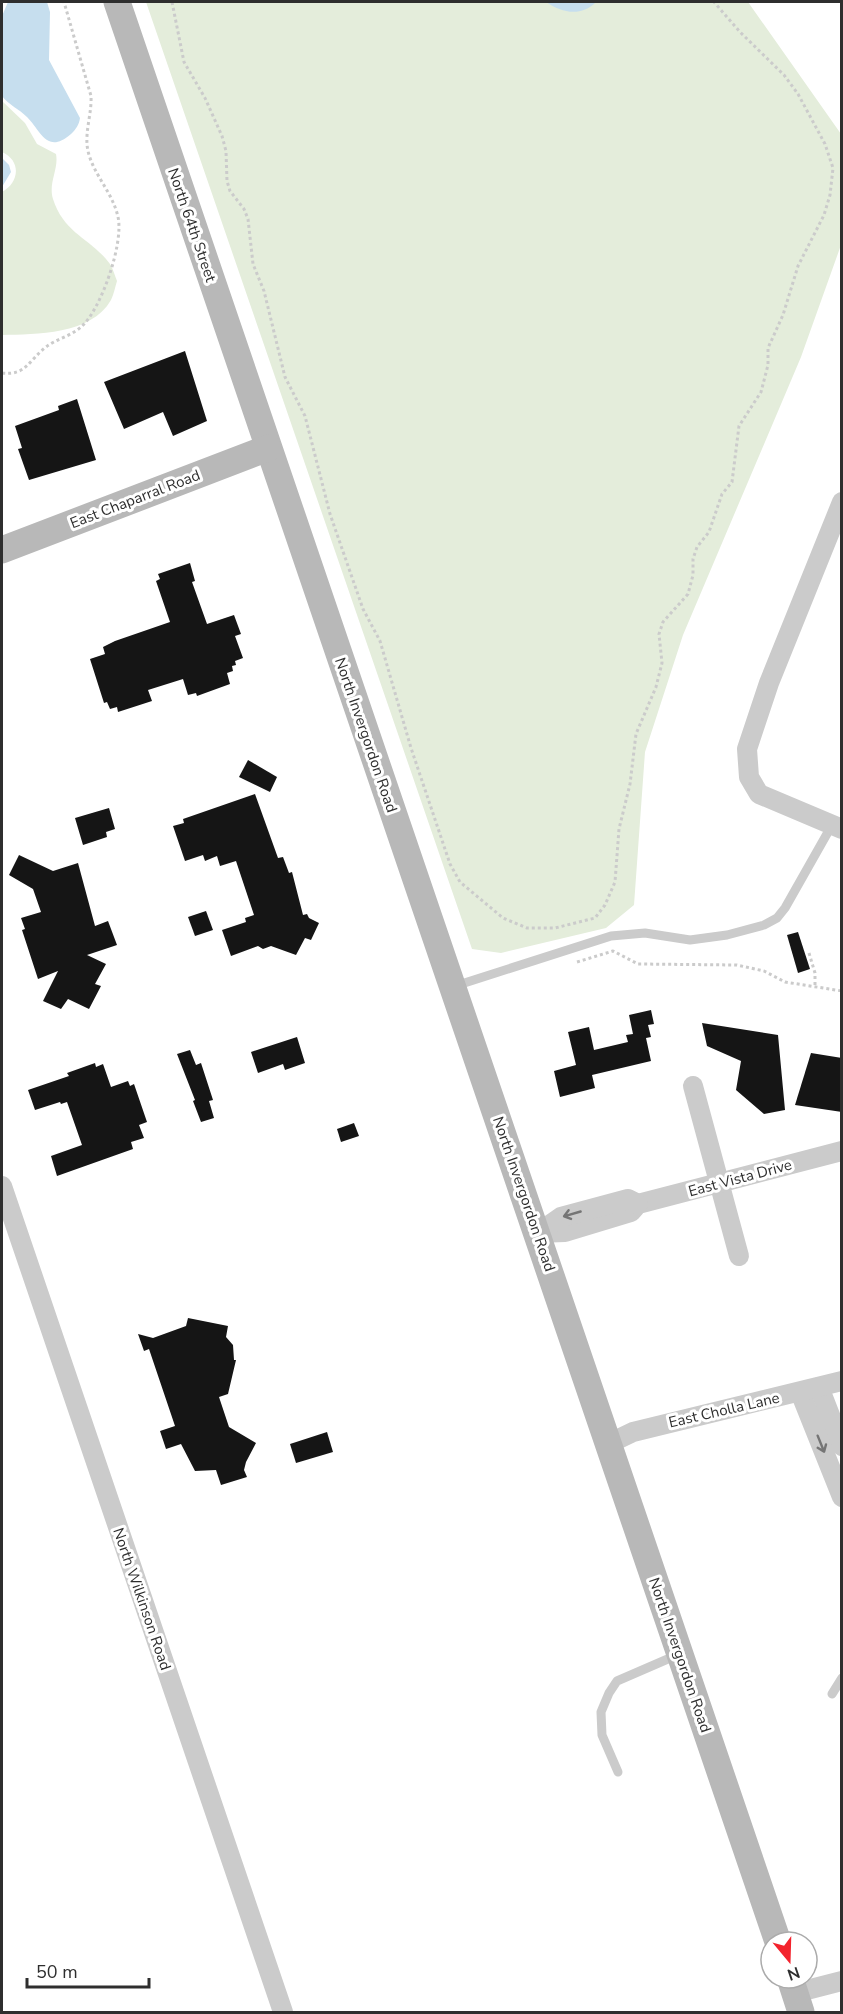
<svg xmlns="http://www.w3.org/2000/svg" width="843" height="2014" font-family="'Nunito Sans',sans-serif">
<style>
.green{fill:#e4eddb}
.water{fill:#c6deee}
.building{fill:#151515}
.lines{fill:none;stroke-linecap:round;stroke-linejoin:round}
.path{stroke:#cbcbcb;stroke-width:3;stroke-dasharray:3 3;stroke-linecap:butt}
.lane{stroke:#cbcbcb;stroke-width:9}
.street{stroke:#cbcbcb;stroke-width:20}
.secondary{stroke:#b8b8b8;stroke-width:27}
.oneway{stroke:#757575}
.labels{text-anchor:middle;stroke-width:6;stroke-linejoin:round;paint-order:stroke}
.street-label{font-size:15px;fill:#2e2e2e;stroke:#fff}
</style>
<rect width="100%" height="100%" fill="#fff"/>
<g class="green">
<path d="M146,2H748L841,134V245L801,357L683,635L645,752L634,905L606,928L501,953L472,949Z"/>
<path d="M2,101L25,123L37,144L56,154C59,169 48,183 53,199C64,234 92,239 110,264C113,269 115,276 117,281C115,287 114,294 111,300C91,335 36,334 2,335V192C19,183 22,161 2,152Z"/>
</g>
<g class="water">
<path d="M8,2H47L50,12L49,60L80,118C79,125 76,129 71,134C47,155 41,131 27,117C19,109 9,105 2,96V16Z"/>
<path d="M546,2H596C581,17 562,13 546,2Z"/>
<path d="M2,158L9,165L11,172L2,187Z"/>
</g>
<g class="building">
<path d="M185,351L207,421L173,436L163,412L124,429L104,382Z"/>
<path d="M77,399L96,460L29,480L18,449L22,448L15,426L59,410L58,406Z"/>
<path d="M190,563L195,581L192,582L207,624L234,615L241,634L235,636L243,658L235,661L236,665L232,666L233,671L227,673L230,684L197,696L196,693L188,695L183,679L148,690L152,701L118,712L117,707L110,709L107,702L104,703L90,659L105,654L103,647L115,641L170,622L156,581L160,579L158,574Z"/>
<path d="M248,760L277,777L270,792L239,777Z"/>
<path d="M255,794L278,858L283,857L289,873L292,872L303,915L307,914L309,918L319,923L311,940L305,938L296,955L271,946L263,949L258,946L231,956L222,930L246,922L245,918L254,915L236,861L220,866L217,856L205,861L203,855L185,861L173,826L184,823L183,819Z"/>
<path d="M109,808L115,829L106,832L107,837L83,845L75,818Z"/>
<path d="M19,855L53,871L78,863L95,926L108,921L117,945L87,955L106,964L95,984L101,986L89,1009L68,999L61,1009L43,1001L58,971L38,979L22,930L25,929L21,918L41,912L33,889L9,875Z"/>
<path d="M206,911L213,930L195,936L188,917Z"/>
<path d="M798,932L810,969L798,973L787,935Z"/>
<path d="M651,1010L654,1024L648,1025L651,1037L646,1038L651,1061L592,1075L595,1088L560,1097L554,1071L576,1065L568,1032L589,1027L594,1050L628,1042L626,1035L633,1034L629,1015Z"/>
<path d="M702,1023L778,1035L785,1110L764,1114L736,1090L741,1061L707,1046Z"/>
<path d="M297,1037L305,1063L285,1070L283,1064L258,1073L251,1052Z"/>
<path d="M190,1050L196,1065L201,1063L213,1100L209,1101L214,1118L201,1122L193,1101L195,1100L177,1054Z"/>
<path d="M811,1053L842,1058V1112L795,1105Z"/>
<path d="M95,1063L96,1067L103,1064L111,1087L128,1081L130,1086L134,1084L147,1122L139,1125L144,1138L131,1142L133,1149L57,1176L51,1156L82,1145L67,1102L61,1104L60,1102L35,1110L28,1090L69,1076L67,1073Z"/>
<path d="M354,1123L359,1136L341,1142L337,1129Z"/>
<path d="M188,1318L228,1326L226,1337L233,1345L234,1360H236L228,1394L219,1397L229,1427L256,1443L246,1462L244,1470L247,1477L221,1485L216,1470L195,1471L181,1444L166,1449L160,1431L175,1426L149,1349L144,1351L138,1334L153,1338L186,1326Z"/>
<path d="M327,1432L333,1452L296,1463L290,1444Z"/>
</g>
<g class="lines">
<g class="path">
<path d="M172,2L184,62L205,98L222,136L226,151L227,181L230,191L244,209L248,219L253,264L264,291L285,377L305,416L330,514L363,609L380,641L411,748L450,864L460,882L503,918L527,928H555L595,918L605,905L615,882L619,829L630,784L636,734L656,687L662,663L659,634L663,622L688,594L693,575V559L697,547L709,532L722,494L732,482L739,426L761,392L768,365V348L783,315L798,266L824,215L830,195L833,168L825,144L798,94L784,75L740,32L714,2"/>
<path d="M2,373C26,376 29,360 46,347C56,339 71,336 81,327C101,310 124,243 118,217C113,193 93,174 88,151C84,133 92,114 91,96L64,2"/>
<path d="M809,953L815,973V988"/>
<path d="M577,962L613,951L638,964L737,965L764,971L785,982L842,991"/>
</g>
<g class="lane">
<path d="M455,986L611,936L645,933L690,940L727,935L764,925L777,918L785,908L832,825"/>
<path d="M832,1694L842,1678"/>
<path d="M618,1772L602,1735L601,1712L609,1693L617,1681L677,1655"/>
</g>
<g class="street">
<path d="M842,502L769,683L747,749L749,777L759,794L842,829"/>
<path d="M693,1086L739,1256"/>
<path d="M2,1186L283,2012"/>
<path d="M538,1233L565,1232L631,1212L638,1204L842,1151"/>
<path d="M538,1233L561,1217L628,1199L638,1204"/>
<path d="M819,1387L842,1446"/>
<path d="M800,1392L842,1497"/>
<path d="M608,1444L633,1432L842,1381"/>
<path d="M795,1993L842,1981"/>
</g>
<g class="secondary">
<path d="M117,2L778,1942"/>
<path d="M2,550L268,448"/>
<path d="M790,1978L801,2012"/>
</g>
</g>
<defs><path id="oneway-shaft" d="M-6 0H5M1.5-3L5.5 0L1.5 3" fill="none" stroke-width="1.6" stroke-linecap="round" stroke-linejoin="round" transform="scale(1.5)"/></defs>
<g class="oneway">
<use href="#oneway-shaft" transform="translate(572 1214) rotate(164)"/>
<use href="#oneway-shaft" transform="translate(821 1444) rotate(68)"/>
</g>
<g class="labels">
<g class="street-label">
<text transform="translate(192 225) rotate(71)" y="5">North 64th Street</text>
<text transform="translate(135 499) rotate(-21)" y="5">East Chaparral Road</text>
<text transform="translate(366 735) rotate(71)" y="5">North Invergordon Road</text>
<text transform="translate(740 1178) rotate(-15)" y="5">East Vista Drive</text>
<text transform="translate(524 1194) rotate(71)" y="5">North Invergordon Road</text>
<text transform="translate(724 1410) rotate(-13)" y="5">East Cholla Lane</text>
<text transform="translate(142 1599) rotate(71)" y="5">North Wilkinson Road</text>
<text transform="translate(680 1655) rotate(71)" y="5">North Invergordon Road</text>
</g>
</g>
<rect width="843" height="2014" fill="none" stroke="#2e2e2e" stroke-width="6"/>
<g transform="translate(789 1960) rotate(161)"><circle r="28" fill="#ffffff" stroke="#ababab" stroke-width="1.5"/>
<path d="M0-4.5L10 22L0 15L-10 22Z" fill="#f3232d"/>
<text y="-9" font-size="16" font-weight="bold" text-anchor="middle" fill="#2e2e2e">N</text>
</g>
<path d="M27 1978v9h122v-9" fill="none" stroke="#2e2e2e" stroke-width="3"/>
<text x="36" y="1978" font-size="18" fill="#2e2e2e" stroke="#ffffff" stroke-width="4.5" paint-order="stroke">50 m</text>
</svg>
